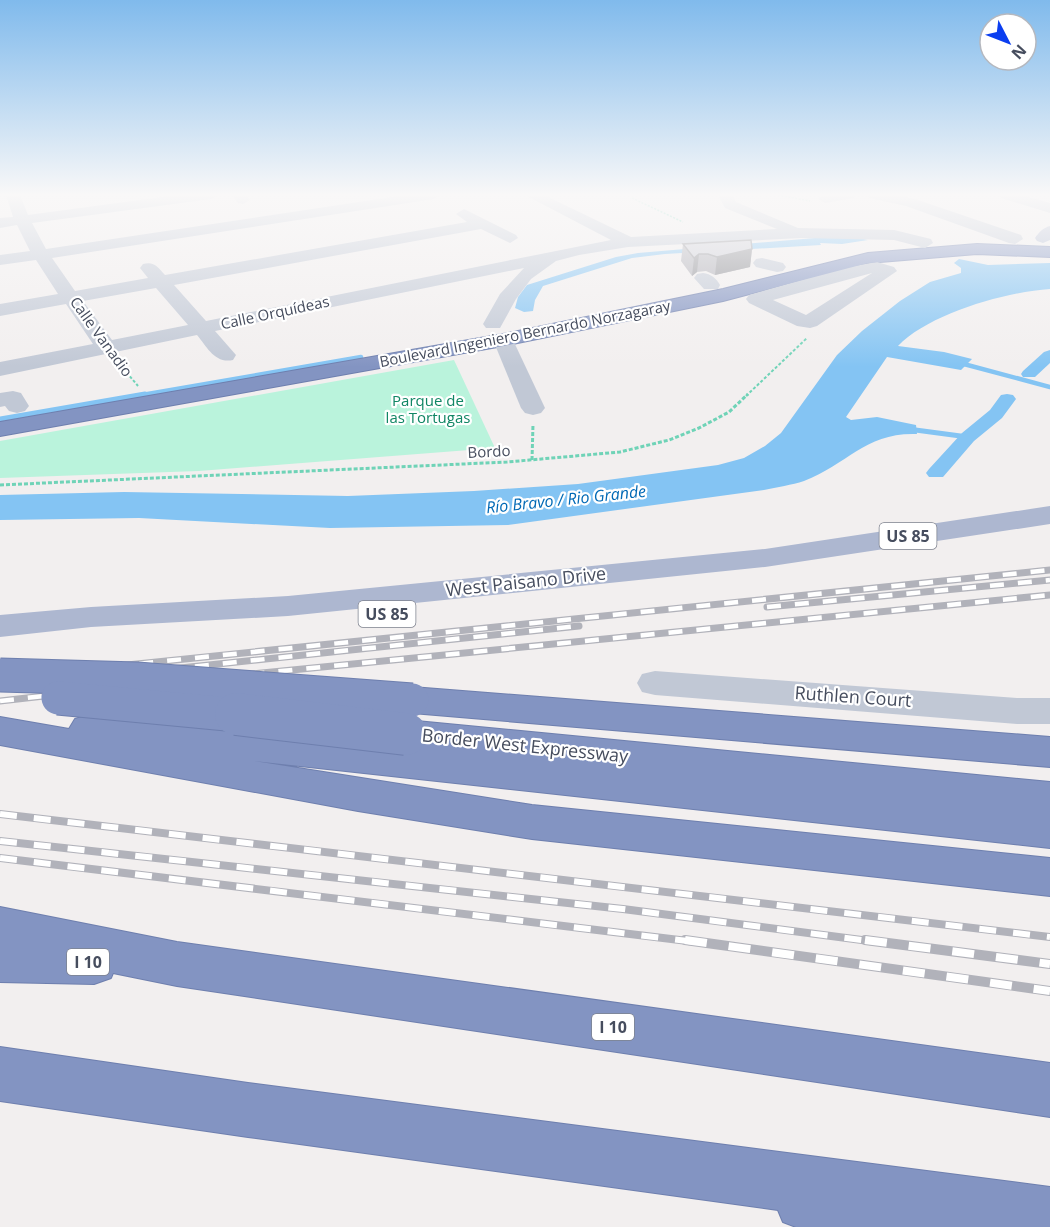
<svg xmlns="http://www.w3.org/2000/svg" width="1050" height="1227" font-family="'Open Sans',sans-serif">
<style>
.green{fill:#baf3dc}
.water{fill:#84c4f3}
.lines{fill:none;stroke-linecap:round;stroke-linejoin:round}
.stream-far1{stroke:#84c4f3;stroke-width:4.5}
.stream{stroke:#84c4f3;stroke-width:5}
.canal{fill:#84c4f3;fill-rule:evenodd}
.highway-casing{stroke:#6e7fae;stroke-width:2}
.path-far2{stroke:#6fd3b7;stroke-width:1.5;stroke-dasharray:2 1.5;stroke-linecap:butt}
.path-far1{stroke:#6fd3b7;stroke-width:2;stroke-dasharray:3 2;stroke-linecap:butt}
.path{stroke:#6fd3b7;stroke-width:3;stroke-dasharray:4 2;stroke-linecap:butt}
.minor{fill:#c1c8d5;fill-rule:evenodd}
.major{fill:#adb7d0;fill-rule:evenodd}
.highway{fill:#8394c2;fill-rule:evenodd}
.rail-far2-casing{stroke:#b1b2ba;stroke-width:7}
.rail-far1-casing{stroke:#b1b2ba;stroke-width:8}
.rail-casing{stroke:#b1b2ba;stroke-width:10}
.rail-far2{stroke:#fff;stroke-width:4.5;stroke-dasharray:14;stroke-linecap:butt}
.rail-far1{stroke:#fff;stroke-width:6;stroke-dasharray:17;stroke-linecap:butt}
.rail{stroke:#fff;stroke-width:8;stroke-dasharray:22;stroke-linecap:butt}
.highway-bridge-far1-casing{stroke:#6e7fae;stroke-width:35;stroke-linecap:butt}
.highway-bridge-casing{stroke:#6e7fae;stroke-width:44;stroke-linecap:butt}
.highway-bridge-far1{stroke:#8394c2;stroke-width:33}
.highway-bridge{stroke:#8394c2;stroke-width:42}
.wall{fill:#afafb7}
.shaded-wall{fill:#8e8f95}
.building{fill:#cbccd5;stroke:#8e8f95;stroke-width:1.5}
.labels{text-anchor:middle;stroke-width:4.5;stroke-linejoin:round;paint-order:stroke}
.far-street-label{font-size:15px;fill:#464d5e;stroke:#fff}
.far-park-label{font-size:15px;fill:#108664;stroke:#fff}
.far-water-label{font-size:16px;font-style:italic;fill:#0169b5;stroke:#fff}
.shield{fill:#fff;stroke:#7e828e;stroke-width:1.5}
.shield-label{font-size:16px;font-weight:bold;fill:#464d5e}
.street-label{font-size:18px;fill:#464d5e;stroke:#fff}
</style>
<rect width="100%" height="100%" fill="#f2efef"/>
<path class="green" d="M454,360L495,448L199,471L0,478V441Z"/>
<g class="water">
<path d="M827,237H854L868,240L842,244L820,243L821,245L665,254L632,258L543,286L535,300L533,311L524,312L515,308L518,297L527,285L616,257L638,253Z"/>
<path d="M959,259L988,265L1050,263V289C1005,292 929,314 898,346L944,352L972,359L961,370L887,357L846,417L851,420L877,417L916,425L917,434C866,432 848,464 804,481C792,485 777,487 764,490L508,525L330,528L139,518L0,520V495L124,492L348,496L474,491L578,484L718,465L744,458L765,446L781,433L837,355L862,331L900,301L930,282L961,273V268L954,263Z"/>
</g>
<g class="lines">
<g class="stream-far1">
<path d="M960,363L1050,387"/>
<path d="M136,396L361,357"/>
</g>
<g class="stream">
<path d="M0,419L145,394"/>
<path d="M908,429L968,437"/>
</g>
<g class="canal">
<path d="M1050,350V363L1035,377H1023L1021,374L1023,371L1044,352Z"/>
<path d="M1007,394L1013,395L1016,399L1002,418L974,441L943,477H929L926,473L929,469L962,433L990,410L1001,395Z"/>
</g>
<g class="highway-casing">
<g id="highway">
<path d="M977,244L1050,247V257L977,254L868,263L723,301L503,346L0,436V422L503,334L723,289L868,253Z"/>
<path d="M412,687L1050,737V767L412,713L399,709L394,700L399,691Z"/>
<path d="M88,715L405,748L392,744L387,734L392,724L406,720L1050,782V848L254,761L532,805L1050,858V896L532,839L358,811L0,745V717L69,729L75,719Z"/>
<path d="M0,907L177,942L1050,1063V1117L177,986L113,973L111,978L94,984L0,982Z"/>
<path d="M0,1047L248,1083L1050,1187V1227H796L783,1222L778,1210L248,1137L0,1101Z"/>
</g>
</g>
<g class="path-far2">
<path d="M778,195L810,201"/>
<path d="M632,198L683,222"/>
</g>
<g class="path-far1">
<path d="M117,361L138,386"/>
<path d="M746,396L807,338"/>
</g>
<g class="path">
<path d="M532,460L533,424"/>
<path d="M0,485L507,462L620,452L669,440L699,428L729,412L748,394"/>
</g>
<g class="minor">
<path d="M6,195H20L28,215L177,195H218L211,199L32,223L46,249L405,195H441L434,199L52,258L75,291L148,278L140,268L143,264C154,261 158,267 165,275L467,222L456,214L464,209L516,235L518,238L510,243L481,229L174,285L206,321L611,240L525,195H544L631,237L777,229L725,208L718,195H732L736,202L798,228L894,230L931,239L933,243L925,248L894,240L801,238L628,247L579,255L556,261L531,279L516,299L500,328H486L483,324L500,294L524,268L215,331L236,355L233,360C215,364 207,347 197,335L0,376V362L93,344L66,304L0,316V304L58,294L36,260L0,265V255L30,251L17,225L0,228V218L13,217ZM156,288L188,325L112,340L83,301Z"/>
<path d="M232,195H247L250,200L243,204L238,203Z"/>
<path d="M856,195L854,198L825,203L818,199L823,195Z"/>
<path d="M867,195H897L915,199L1021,235L1023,239L1015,244L1009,243L906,206L869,198Z"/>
<path d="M999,195H1022L1050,203V213L1001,198Z"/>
<path d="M762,258L783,263L786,267L783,271L777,272L756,267L753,263L756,259Z"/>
<path d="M877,262L894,267L897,271L817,326L810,328L797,326L749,303L746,299L749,295L843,268ZM872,273L806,315L773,300Z"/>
<path d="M703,273C711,274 716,278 720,285L718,289H704L694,278L697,274Z"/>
<path d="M503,334L510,336L513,340L545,408L541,413L533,415L525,413L521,408L493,340L496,336Z"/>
<path d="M13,391L21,393L29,406L25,411L17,413L9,411L5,406L0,407V393Z"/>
<path d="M655,671L1017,698H1050V724H1017L655,695L642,692L637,683L642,674Z"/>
</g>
<g class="major">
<path d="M1050,226V240L1043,243L1037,241L1035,238C1039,232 1043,228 1050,226Z"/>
<path d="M1050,506V524L765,567L288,616L91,627L0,637V615L91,607L288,596L765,549Z"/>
</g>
<use href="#highway" class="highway"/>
<g class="rail-far2-casing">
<g id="rail-far2">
<path d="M767,607L1050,580"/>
<path d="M0,678L1050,570"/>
<path d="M0,687L579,626"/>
<path d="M0,701L150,684L1050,595"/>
</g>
</g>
<g class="rail-far1-casing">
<g id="rail-far1">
<path d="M0,814L1050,937"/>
<path d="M0,841L623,909L877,942"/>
<path d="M0,858L696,942"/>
</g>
</g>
<g class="rail-casing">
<g id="rail">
<path d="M685,940L1050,991"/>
<path d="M865,940L1050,964"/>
</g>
</g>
<use href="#rail-far2" class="rail-far2"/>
<use href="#rail-far1" class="rail-far1"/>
<use href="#rail" class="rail"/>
<g class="highway-bridge-far1-casing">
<g id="highway-bridge-far1">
<path d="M0,675L137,679L412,700"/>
<path d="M58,698L248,716"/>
</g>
</g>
<g class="highway-bridge-casing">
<path id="highway-bridge" d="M236,714L406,734"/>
</g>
<use href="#highway-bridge-far1" class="highway-bridge-far1"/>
<use href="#highway-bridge" class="highway-bridge"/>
</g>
<path class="wall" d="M683,244L752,249L750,267L715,275L706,271L697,272L692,276L681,261Z"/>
<g class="shaded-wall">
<path d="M752,249L750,267L715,275L717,257Z"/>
<path d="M699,254L697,272L692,276L694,258Z"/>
</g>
<path class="building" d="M751,240L752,249L717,257L708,254H699L694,258L683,244Z"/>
<linearGradient id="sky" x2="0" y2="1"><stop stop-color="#80baec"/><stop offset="0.53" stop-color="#f9f8f8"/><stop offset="1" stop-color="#f9f8f8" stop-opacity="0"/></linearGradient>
<rect width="1050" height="367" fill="url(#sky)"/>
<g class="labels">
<g class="far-street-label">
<text transform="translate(275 313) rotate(-12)" y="5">Calle Orquídeas</text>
<text transform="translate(525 334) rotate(-11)" y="5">Boulevard Ingeniero Bernardo Norzagaray</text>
<text transform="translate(101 337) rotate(54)" y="5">Calle Vanadio</text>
<text transform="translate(489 452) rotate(-3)" y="5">Bordo</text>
</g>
<g class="far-park-label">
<text x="428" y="406">Parque de<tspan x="428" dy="17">las Tortugas</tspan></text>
</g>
<g class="far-water-label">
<text transform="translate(566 499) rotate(-6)" y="6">Río Bravo / Rio Grande</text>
</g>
<g class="shield">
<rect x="879.5" y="523" width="57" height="26" rx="4.5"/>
<rect x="358.5" y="601" width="57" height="26" rx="4.5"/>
<rect x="67" y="949" width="42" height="26" rx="4.5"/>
<rect x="592" y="1014" width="42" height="26" rx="4.5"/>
</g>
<g class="shield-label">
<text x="908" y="542">US 85</text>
<text x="387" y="620">US 85</text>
<text x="88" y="968">I 10</text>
<text x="613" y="1033">I 10</text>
</g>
<g class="street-label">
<text transform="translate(526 582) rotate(-6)" y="6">West Paisano Drive</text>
<text transform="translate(853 697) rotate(4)" y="6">Ruthlen Court</text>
<text transform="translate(525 746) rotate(6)" y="6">Border West Expressway</text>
</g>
</g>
<g transform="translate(1008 42) rotate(132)"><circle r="28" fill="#ffffff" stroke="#b5b8bf" stroke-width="1.5"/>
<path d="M0-4.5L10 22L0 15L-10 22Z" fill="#0b3ef0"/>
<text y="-9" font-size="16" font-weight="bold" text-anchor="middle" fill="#464d5e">N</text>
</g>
</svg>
